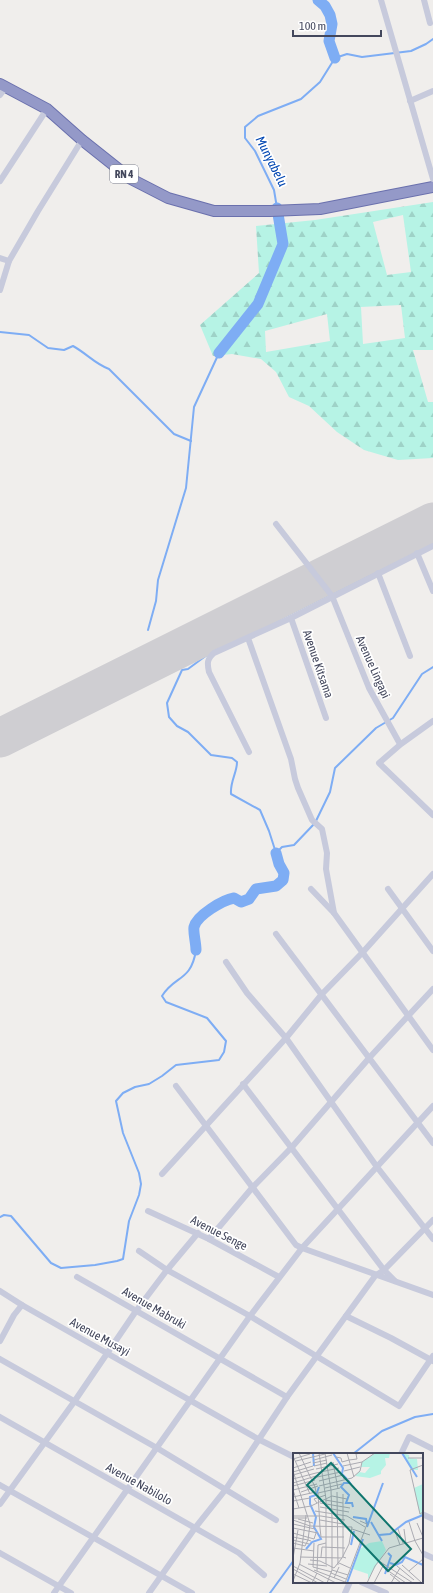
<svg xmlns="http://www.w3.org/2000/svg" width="433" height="1593" font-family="'Asap Condensed',sans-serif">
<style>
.forest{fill:url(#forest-firs);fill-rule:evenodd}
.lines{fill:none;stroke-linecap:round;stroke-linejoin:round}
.stream{stroke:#7eadf4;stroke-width:2}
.river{stroke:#7eadf4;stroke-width:11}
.runway{stroke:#cfced2;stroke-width:39}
.trunk-casing{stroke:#6a70ad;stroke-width:12}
.minor{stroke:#c7cadc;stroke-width:6}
.trunk{stroke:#9499c8;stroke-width:10}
.labels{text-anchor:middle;stroke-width:3.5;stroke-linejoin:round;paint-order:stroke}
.shield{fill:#fff;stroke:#7b7e8d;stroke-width:1}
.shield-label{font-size:11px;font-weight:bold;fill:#43475c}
.street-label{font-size:12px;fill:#43475c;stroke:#fff}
.water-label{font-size:13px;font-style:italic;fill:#0046b2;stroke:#fff}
.inset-river{fill:none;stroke:#7eadf4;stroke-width:2}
.inset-road{fill:none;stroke:#ababb2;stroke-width:1}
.view{fill:#0f766e;fill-opacity:0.15;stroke:#0f766e;stroke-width:2}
.inset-edge{fill:none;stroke:#43475c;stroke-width:2}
</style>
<defs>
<pattern id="forest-firs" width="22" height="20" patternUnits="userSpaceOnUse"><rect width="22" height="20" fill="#b6f3e5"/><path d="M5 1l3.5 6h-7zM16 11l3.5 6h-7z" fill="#9ed2c7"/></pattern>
</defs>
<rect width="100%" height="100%" fill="#f0eeec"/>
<path class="forest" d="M433,202V350H413L428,402H433V458L398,460L364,450L337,432L309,406L289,397L276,372L261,359L232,354L213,356L200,325L259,273L256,226L315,220ZM403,215L411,272L387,275L373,222ZM401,305L405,338L363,344L361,307ZM327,314L330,341L266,352L265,331Z"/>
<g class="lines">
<g class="stream">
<path d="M277,208L274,190L255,151L245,138V127L258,116L301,99L320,82L335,58L347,54L362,57L411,51L426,44L433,39"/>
<path d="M0,332L29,335L48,348L64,350L73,346C86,353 95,364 109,369L174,434L191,441"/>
<path d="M148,630L156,601L158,580L186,488L194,407L219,353"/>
<path d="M255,631L433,543"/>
<path d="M211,652L188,669L182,670L167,703L169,717L177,726L188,732L211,755L232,758L237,762C237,773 230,781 231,794L260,810L269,831L276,853L282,847L294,845L315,823L330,792L335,768L376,728L393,718L422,674L433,667"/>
<path d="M0,1217L4,1215L11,1216L51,1263L61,1268L95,1265L117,1261L123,1259L129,1221L139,1195L141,1184L139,1173L123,1133L116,1101L123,1093L135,1087L149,1084L162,1076L176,1065L219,1060L224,1052L226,1041L207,1018L166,1002L162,996C175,975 191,982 196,950"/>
<path d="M353,1454L382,1431L415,1417L433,1414"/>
<path d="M270,1593L294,1560"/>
</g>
<g class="river">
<path d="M318,0L325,6L330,15L332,24L329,41L335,58"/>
<path d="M219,353L258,304L283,244L277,208"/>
<path d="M196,950C196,943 193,932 194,927C197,915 223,900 234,898L241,902L249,899L256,889L276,886L283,880L284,873L279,864L276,853"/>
</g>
<path class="runway" d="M0,738L433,522"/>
<g class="trunk-casing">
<path id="trunk" d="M0,84L47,109L82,140L131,179L168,198L214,211H270L320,209L433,187"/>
</g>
<g class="minor">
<path d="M381,0L433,179"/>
<path d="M424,0L430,23"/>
<path d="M0,95L6,87"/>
<path d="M410,101L433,91"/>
<path d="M0,181L47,109"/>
<path d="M0,258L9,261"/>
<path d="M0,290L9,261L38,211L82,140"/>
<path d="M276,524L332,596L369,688L400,744"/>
<path d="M417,553L433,591"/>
<path d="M378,573L410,656"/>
<path d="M291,618L326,718"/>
<path d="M248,638L291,759L295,779L298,788L312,820L322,829L327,853L326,869L334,913L433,1050"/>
<path d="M433,721L401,744L379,763L433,815"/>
<path d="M249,752L209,672C207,663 207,659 214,653L291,618L433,546"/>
<path d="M311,889L334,913"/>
<path d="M388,889L433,951"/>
<path d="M276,934L433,1143"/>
<path d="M226,962L247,993L286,1038L377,1167L433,1239"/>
<path d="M243,1084L384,1270L395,1281"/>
<path d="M176,1086L296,1245L302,1248L433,1295"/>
<path d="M162,1174L286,1038L322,994L363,952L433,874"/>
<path d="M148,1211L209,1239L279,1277"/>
<path d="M209,1239L252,1188L292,1147L370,1057L433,989"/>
<path d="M139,1251L167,1270L250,1316L399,1406L433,1356"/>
<path d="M77,1277L287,1397"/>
<path d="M0,1291L22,1305L260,1440L294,1457"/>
<path d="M346,1316L391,1338L433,1361"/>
<path d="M0,1341L14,1315L22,1305"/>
<path d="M0,1359L157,1448L276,1520"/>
<path d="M0,1417L239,1553L264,1575"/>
<path d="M401,1454L409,1437L433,1449"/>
<path d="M0,1485L192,1593"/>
<path d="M0,1504L74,1402L136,1311L167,1270L198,1233"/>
<path d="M422,1514L433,1519"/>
<path d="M0,1553L71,1593"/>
<path d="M422,1553L433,1558"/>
<path d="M361,1582L386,1593"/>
<path d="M54,1593L250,1316L302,1248L433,1106"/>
<path d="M149,1593L195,1528L226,1489L287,1397L375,1276L384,1270L433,1220"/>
<path d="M345,1593L350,1582"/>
</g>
<use href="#trunk" class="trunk"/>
</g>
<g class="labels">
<rect class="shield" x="110" y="165" width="28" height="18" rx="3"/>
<g class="shield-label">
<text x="124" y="178">RN 4</text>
</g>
<g class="street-label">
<text transform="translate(318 664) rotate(71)" y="4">Avenue Kitsama</text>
<text transform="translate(373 667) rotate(66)" y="4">Avenue Lingapi</text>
<text transform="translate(219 1233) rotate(27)" y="4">Avenue Senge</text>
<text transform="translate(154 1308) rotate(30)" y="4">Avenue Mabruki</text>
<text transform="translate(100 1337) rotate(29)" y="4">Avenue Musayi</text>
<text transform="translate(139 1484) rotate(29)" y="4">Avenue Nabilolo</text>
</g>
<g class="water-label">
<text transform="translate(272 161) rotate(63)" y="5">Munyabelu</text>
</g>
</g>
<g transform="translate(293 1453)">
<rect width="130" height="130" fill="#f0eeec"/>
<path d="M109,0L116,2L117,9V5L124,6L125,17H118ZM130,31V61L127,63L121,35Z" fill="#b6f3e5"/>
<path d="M83,0H97L96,5H92L93,12L88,18V21L77,25L62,23L66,19L72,20L77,14H68L69,9ZM89,88L93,97L75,126V121L60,116L67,96L76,90Z" fill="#b6f3e5"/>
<path class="inset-river" d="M20,0L21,13M40,0L50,15L49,21L54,26M109,0L124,24M55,27L57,30H51L48,34L56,42L53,50H59L60,54M60,64L73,66L74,71M78,69L89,88M74,74L90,30M86,82L97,81L113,69L130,62M58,92L61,78M13,96L19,89L28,86L21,74L23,64L17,51V44L23,42L26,34M97,110L103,112L109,109L112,104L130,112M92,121L98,103L95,100M54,130L70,86"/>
<path class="inset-road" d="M6,0L22,34M26,0L33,46V111M32,0L38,37L39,65V117L34,130M0,3L17,41M43,4L48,5L49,9L56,7L54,0M115,5H130M0,6L17,1M21,7L39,2M3,8L32,1M40,9L45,36M20,10L34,7M130,12L117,17L127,61L130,59M21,13L34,10M50,13L69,9M0,15L18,9M23,16L45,11M0,18L17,71L15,87L0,84M51,18L67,14M0,19L20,13M23,20L46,15M0,22L21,16M24,24L48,19M61,24L56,7L64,6L63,1L67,0M0,26L23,20M26,28L50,22L51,26M0,30L23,23M0,33L22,27M26,33L59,25L67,18L69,9L82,0M32,35L49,31M47,35L25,40L27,75L28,84H51M0,37L24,31M0,37L6,55M8,39L25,33M44,39L45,112M50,41V104L53,105M0,44L23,39L22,34M32,47L50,50M0,48L17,45M24,50L21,46L33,42M27,50L57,55M27,54L56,59M0,56L18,53L39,43L54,46M22,58L54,63L72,74M0,63H28L52,67M1,65H14M5,66L20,70M0,67L17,73L59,74L56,91L49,105L7,104M27,67L50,71M116,69L122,88L130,102M124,70L130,84M0,71L22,76M0,75L25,80M59,76L77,82M105,76L110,90M111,76L113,91M102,78L107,92M0,80L21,86L23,80M0,87L16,91M0,90L12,93L15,87L18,88M21,90L20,114L39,119M0,95L21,98M28,104L29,94L52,95M0,105L5,77M17,107L27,108L41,115L49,105M86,108L120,130M46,110L57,115M6,111L43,130M15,111L34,113M109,112L129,130M0,113L32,130M104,113L121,127M0,116L25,130M21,117L52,129M39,117L55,122M94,117L113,130M24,118L25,92L33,90M116,118L130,106M38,120L53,126M0,121L19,130L24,120M97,121L108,130M41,125L46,114M0,128L7,110L13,62M52,130L74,71L67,68M74,130L82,113L96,95L130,85M81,130L91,111M98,130L107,115"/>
<path class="view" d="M38,10L118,96L95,118L14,32Z"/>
<rect width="130" height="130" class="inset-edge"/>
</g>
<path d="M293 30v6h88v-6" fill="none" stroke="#43475c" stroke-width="2"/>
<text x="299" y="30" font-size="12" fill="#43475c" stroke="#ffffff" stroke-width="3" paint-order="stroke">100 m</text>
</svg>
